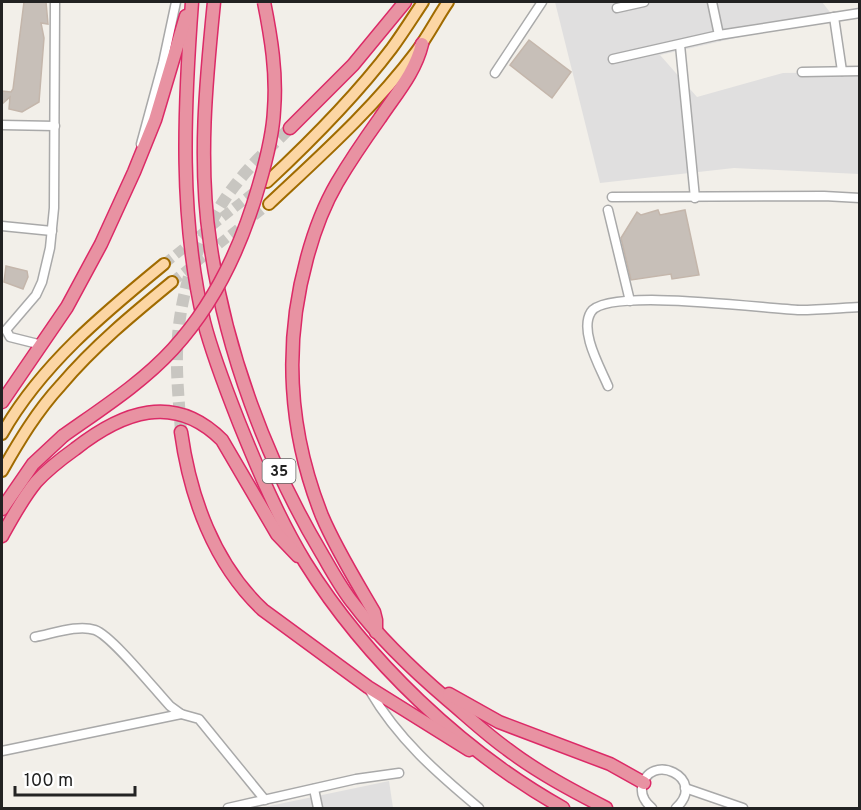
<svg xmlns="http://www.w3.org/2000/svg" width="861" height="810" font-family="Overpass,sans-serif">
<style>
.residential{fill:#e0dfdf}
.building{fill:#c7bfb8;stroke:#c4b6ab;stroke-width:1.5}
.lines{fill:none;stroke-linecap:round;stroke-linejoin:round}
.major-tunnel{stroke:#c8c6c1;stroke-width:10;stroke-dasharray:10 5;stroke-linecap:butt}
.highway-tunnel{stroke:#c8c6c1;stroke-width:12;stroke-dasharray:12 6;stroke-linecap:butt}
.minor-casing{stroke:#a9a9a9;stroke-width:11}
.major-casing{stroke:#a06b00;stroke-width:14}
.highway-casing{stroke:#dc2a67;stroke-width:15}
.minor{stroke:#fff;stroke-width:8}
.major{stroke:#fcd6a4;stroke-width:10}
.highway{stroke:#e892a2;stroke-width:12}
.highway-bridge-casing{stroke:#dc2a67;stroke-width:15;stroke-linecap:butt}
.highway-bridge{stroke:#e892a2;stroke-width:12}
.labels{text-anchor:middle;stroke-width:5;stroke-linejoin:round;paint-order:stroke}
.shield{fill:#fff;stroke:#646464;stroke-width:1.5}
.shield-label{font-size:15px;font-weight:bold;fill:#222}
</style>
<rect width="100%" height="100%" fill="#f2efe9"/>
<g class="residential">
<path d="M555,2H822L833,16L660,55L697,97L783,73L859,72V174L734,168L600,183Z"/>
<path d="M389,781L393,808H260Z"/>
</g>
<g class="building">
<path d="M24,2H46L48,24L41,23L44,38L39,102L22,112L9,109L10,97L2,104V91L11,92L13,89Z"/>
<path d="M529,40L571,72L552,98L510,65Z"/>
<path d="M658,210L660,215L685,210L699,275L672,279L671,274L631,280L621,238L637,212L641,215Z"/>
<path d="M6,266L27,271L28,277L23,289L4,282Z"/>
</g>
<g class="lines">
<g class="major-tunnel">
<path d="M164,264L259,188"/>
<path d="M172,282L269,204"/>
</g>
<path class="highway-tunnel" d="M181,432C179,400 175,368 178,336C182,283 203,225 236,184C252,163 272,146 290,128"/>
<g class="minor-casing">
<g id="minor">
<path d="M712,2L719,35"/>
<path d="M617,8L644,2"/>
<path d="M834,17L842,71"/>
<path d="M680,45L695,198"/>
<path d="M613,59L719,35L860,13"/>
<path d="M802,72L860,71"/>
<path d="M495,73L542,2"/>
<path d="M2,125L55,126"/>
<path d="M141,144L163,63L176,2"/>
<path d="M612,197L824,196L860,198"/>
<path d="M608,210L630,301"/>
<path d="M2,226L52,231"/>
<path d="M42,345L10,337L6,330L36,295L42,282L50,248L54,208L55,2"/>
<path d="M608,386C600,367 579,331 591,312C607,287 766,309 800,310C819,310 840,308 860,307"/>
<path d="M35,637C52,634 78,624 95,630C112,636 155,690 170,706L181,714L199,719L265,800"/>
<path d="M370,691C398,739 437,773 479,808"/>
<path d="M2,751L181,714"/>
<path d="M685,788L743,808"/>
<path d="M314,789L318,808"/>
<path d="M228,808L356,779L399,773"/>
<path d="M652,808C646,803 641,797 642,788C648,750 709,778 676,808"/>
</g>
</g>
<g class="major-casing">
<g id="major">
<path d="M267,182C312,140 355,97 392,48C403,33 413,17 423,2"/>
<path d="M269,204C320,156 374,108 416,52C428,36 437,18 448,2"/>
<path d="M2,434C41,365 103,314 164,264"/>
<path d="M2,471C19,441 37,411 61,385C94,346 133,314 172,282"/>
</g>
</g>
<g class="highway-casing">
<g id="highway">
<path d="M192,2C184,109 179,217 204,322C213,357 227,392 240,425C259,472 279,519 305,562C366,660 463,752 563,808"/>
<path d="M214,2C206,81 198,163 210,242C225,350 267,462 322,554C332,571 341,588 353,603C380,639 414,671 448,700C467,716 486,734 507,749C537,772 573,791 606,808"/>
<path d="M290,128L353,65L405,2"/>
<path d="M2,402L67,307L101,244L134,172L155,120L186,16"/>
<path d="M181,432C190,497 214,564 263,610L368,687L469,750"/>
<path d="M2,509L33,464L63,436"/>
<path d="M2,536C12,518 22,499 36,482C47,470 61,459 75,449C122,412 174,392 222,440L277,534L298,556"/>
<path d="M376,632V620L374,612C356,581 336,549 322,516C289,433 283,345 307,258C314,232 323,207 337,183C350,161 365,139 380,118C396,94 415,73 422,44"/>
<path d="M449,694L499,722L610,764L644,783"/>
</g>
</g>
<use href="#minor" class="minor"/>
<use href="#major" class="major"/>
<use href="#highway" class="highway"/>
<g class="highway-bridge-casing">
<path id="highway-bridge" d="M63,436C101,409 142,383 173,349C216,302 242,245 259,185C266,161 273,135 274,110C277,73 271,37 264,2"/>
</g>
<use href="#highway-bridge" class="highway-bridge"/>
</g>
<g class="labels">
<rect class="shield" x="262.5" y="459" width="33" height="24" rx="4.5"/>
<g class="shield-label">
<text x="279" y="476">35</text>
</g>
</g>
<rect width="861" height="810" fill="none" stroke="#222222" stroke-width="6"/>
<path d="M15 786v9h120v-9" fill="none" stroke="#222222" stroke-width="3"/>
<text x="24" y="786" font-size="18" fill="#222222" stroke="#ffffff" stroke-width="4.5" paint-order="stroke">100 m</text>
</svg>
